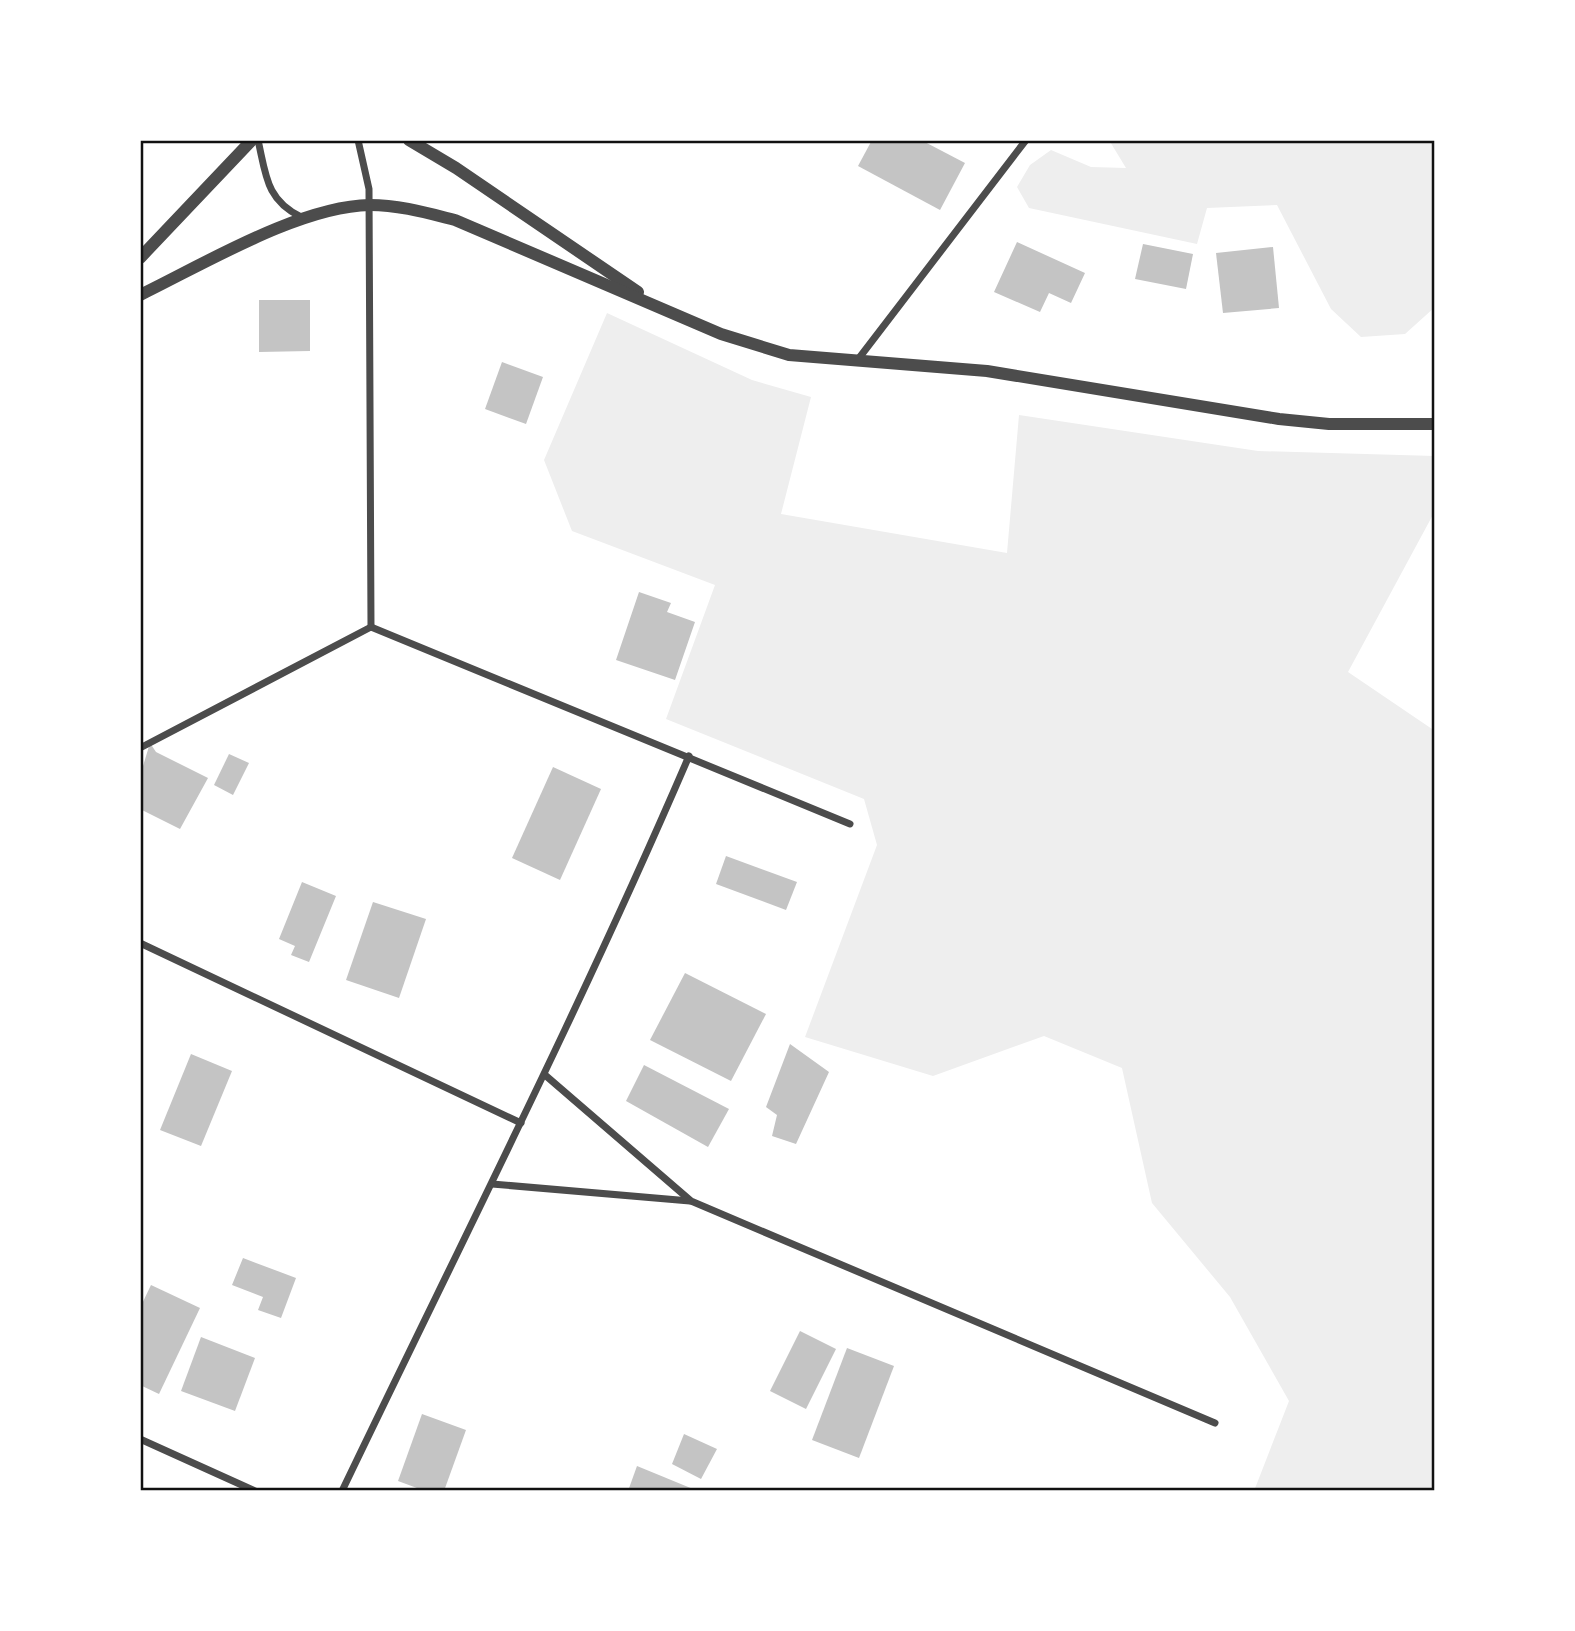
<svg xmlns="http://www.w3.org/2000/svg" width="1575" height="1631" font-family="Helvetica,sans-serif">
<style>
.green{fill:#eee}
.building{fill:#c4c4c4}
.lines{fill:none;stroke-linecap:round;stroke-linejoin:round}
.minor{stroke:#4c4c4c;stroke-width:7}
.tertiary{stroke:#4c4c4c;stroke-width:12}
.neatline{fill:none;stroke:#111;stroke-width:2.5}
</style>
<rect width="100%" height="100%" fill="#fff"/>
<g class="green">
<path d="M1109,140H1435V307L1405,334L1361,337L1331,309L1277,205L1207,208L1197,244L1029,208L1017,187L1030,165L1051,150L1091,167L1126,168Z"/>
<path d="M607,313L752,380L811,397L781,514L1007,553L1019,415L1258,451L1435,456V511L1348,672L1435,731V1491H1254L1289,1401L1230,1297L1152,1203L1122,1068L1044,1036L933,1076L805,1037L877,845L864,799L666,719L715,585L572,531L544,460Z"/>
</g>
<g class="building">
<path d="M872,140H921L965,163L940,210L858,166Z"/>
<path d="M1017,242L1085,273L1071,303L1049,293L1040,312L994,292Z"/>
<path d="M1143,244L1193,254L1186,289L1135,279Z"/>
<path d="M1273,247L1279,308L1223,313L1216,253Z"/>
<path d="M259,300H310V351L259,352Z"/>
<path d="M502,362L543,377L526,424L485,409Z"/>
<path d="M639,592L671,603L667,612L695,622L675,680L616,660Z"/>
<path d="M150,743L156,752L208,778L180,829L140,809V776Z"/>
<path d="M229,754L249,763L233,795L214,785Z"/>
<path d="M553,767L601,789L560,880L512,858Z"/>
<path d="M726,856L797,882L786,910L716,884Z"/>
<path d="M302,882L336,896L309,962L291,955L295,946L279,939Z"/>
<path d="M373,902L426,919L399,998L346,980Z"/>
<path d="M685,973L766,1014L731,1081L650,1040Z"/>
<path d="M790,1044L829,1072L796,1144L772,1136L777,1115L766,1107Z"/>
<path d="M191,1054L232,1071L201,1146L160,1130Z"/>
<path d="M644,1065L729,1109L708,1147L626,1101Z"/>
<path d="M243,1258L296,1278L281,1318L258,1310L263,1297L232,1285Z"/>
<path d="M151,1285L200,1308L159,1394L140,1385V1308Z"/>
<path d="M800,1331L836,1349L806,1409L770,1391Z"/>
<path d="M201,1337L255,1358L235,1411L181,1391Z"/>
<path d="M847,1348L894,1366L859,1458L812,1440Z"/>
<path d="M422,1414L466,1430L444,1491H425L398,1481Z"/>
<path d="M684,1434L717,1449L701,1479L672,1464Z"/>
<path d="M637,1466L693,1489L628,1491Z"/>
</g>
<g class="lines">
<g class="minor">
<path d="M258,140C266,175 266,200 301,217"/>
<path d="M358,140L369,189L371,627"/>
<path d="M856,362L1026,140"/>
<path d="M371,627L850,824"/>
<path d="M140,748L371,627"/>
<path d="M140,943L521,1123"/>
<path d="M545,1075L691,1201L1215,1423"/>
<path d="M492,1184L690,1201"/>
<path d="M140,1439L255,1491"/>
<path d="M342,1491C459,1247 582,1005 689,756"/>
</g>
<g class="tertiary">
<path d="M409,140L456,168L638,292"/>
<path d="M140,258L252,140"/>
<path d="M140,295C204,264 300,206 370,205C399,205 427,213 455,220L721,334L789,355L987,371L1279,419L1329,424H1435"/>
</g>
</g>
<rect width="1575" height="1631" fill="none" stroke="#ffffff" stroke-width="284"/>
<rect x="142" y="142" width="1291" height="1347" class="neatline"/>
</svg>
